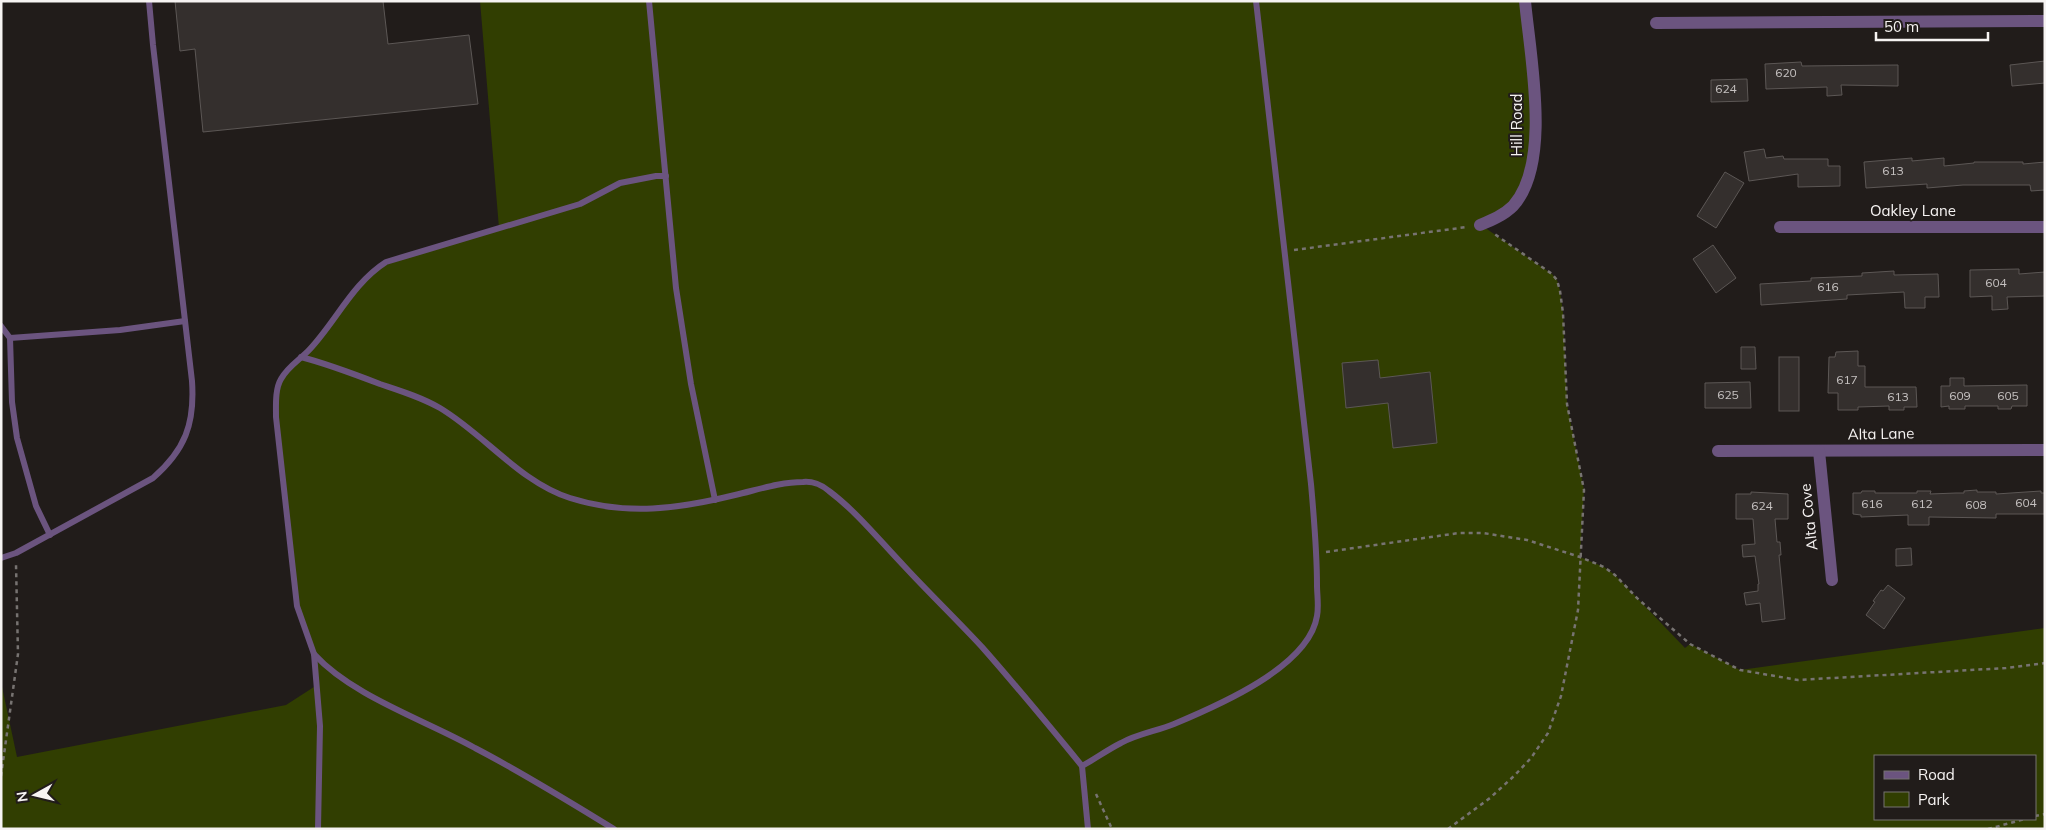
<svg xmlns="http://www.w3.org/2000/svg" width="2046" height="830" font-family="Mulish,sans-serif">
<style>
.green{fill:#313e01;fill-rule:evenodd}
.building{fill:#342f2d;stroke:#5c5755}
.lines{fill:none;stroke-linecap:round;stroke-linejoin:round}
.path{stroke:#777371;stroke-width:2.5;stroke-dasharray:4 4;stroke-linecap:butt}
.service{stroke:#6b547f;stroke-width:6}
.minor{stroke:#6b547f;stroke-width:12}
.labels{text-anchor:middle;stroke-width:4;stroke-linejoin:round;paint-order:stroke}
.number-label{font-size:12px;fill:#c6c2c1}
.street-label{font-size:15px;fill:#f6f3f2;stroke:#211c1a}
</style>
<rect width="100%" height="100%" fill="#211c1a"/>
<path class="green" d="M480,1H1525L1536,139L1522,194L1481,225L1552,274L1557,280L1560,291L1563,313L1567,404L1584,490L1580,557L1604,567L1615,575L1685,648L1690,644L1740,670L2045,628V829H1V682L17,757L286,705L317,685L314,654L297,606L276,417L280,379L376,268L499,228ZM1875,756H2035V819H1875Z"/>
<g class="building">
<path d="M175,1H383L388,44L469,35L478,104L203,132L195,49L180,51Z"/>
<path d="M2045,61V83L2012,86L2010,65Z"/>
<path d="M1801,62L1802,66L1898,65V86L1841,85L1842,95L1827,96V87L1766,89L1765,64Z"/>
<path d="M1747,79L1748,101L1711,102V80Z"/>
<path d="M1764,149L1766,158L1783,156L1784,159H1828V166H1840V186L1798,187V174L1749,181L1744,152Z"/>
<path d="M1912,158V161L1944,158V166L1974,163V162H2023V164L2045,162V190L2031,191L2030,185H1963L1927,188V184L1866,188L1864,162Z"/>
<path d="M1725,172L1744,183L1716,228L1697,216Z"/>
<path d="M1713,245L1736,278L1716,293L1693,259Z"/>
<path d="M2019,269V274L2045,272V296L2007,297L2008,309L1992,310V296L1970,297V270Z"/>
<path d="M1894,271V275L1938,274L1939,297H1925V308H1905L1904,292L1847,295V299L1761,305L1760,284L1811,281V278L1862,276V273Z"/>
<path d="M1741,347H1755L1756,369H1741Z"/>
<path d="M1858,351V366H1865V387H1916L1917,407H1904V410H1889V406L1858,407V410H1838V393H1828L1829,357H1835L1836,352Z"/>
<rect x="1779" y="357" width="20" height="54"/>
<path d="M1378,360L1380,378L1430,372L1437,443L1393,448L1388,403L1346,408L1342,363Z"/>
<path d="M1950,378H1964V386L2027,385V406H2012L2011,409H1998V406H1965V409H1949V406L1941,407V386H1950Z"/>
<path d="M1750,382L1751,408H1705V383Z"/>
<path d="M1977,490V492H1996V494L2041,491V493H2045V514H1996V518L1929,517V525H1908V515L1861,517V515L1853,514V493H1861L1862,491H1875V493H1917V491H1931L1930,494L1956,493H1964V491Z"/>
<path d="M1751,492L1788,494V519H1775L1777,542H1780L1781,555H1779L1785,619L1762,622L1760,603L1746,605L1744,593L1758,591V584H1759L1755,556L1743,557L1742,545L1755,544L1753,519H1736V494H1751Z"/>
<path d="M1911,548L1912,565L1896,566V549Z"/>
<path d="M1888,585L1905,598L1884,629L1866,615L1875,602L1873,601L1881,590L1883,591Z"/>
</g>
<g class="lines">
<g class="path">
<path d="M1294,250L1467,227"/>
<path d="M1326,552L1459,533H1483L1527,540L1580,557L1604,567L1615,575L1638,599L1690,644L1740,670L1798,680L2006,668L2045,663"/>
<path d="M1,776L18,654L16,564"/>
<path d="M1096,794L1112,829"/>
<path d="M2035,816L2045,814"/>
<path d="M1448,829L1490,798L1514,776L1531,758L1548,733L1561,696L1578,610L1584,490L1567,404L1563,313L1560,291L1557,280L1552,274L1493,233"/>
<path d="M1988,829L2025,819"/>
</g>
<g class="service">
<path d="M649,1L676,288L691,384L715,500"/>
<path d="M1,326L10,338L12,402L17,438L36,506L50,535"/>
<path d="M10,338L120,330L185,321"/>
<path d="M301,357C328,364 354,374 380,384C401,391 421,397 440,408C485,435 520,482 570,498C627,516 678,509 735,495C757,490 780,482 803,482C812,481 822,485 829,491C857,512 880,541 905,567C930,594 957,620 982,647C1012,681 1041,716 1069,750L1082,766L1088,829"/>
<path d="M1,558L16,553L153,478C185,450 195,424 192,381L153,45L149,1"/>
<path d="M314,654C352,696 425,720 475,748C523,773 568,801 614,829"/>
<path d="M1082,766C1095,759 1107,750 1121,743C1137,734 1157,731 1174,724C1217,706 1309,667 1317,616C1319,606 1317,595 1317,585C1317,551 1314,518 1311,484L1256,1"/>
<path d="M318,829L320,726L314,654L297,606L276,417C276,405 275,389 281,379C288,366 301,359 310,349C336,321 353,283 386,262L580,204L620,183L656,176H666"/>
</g>
<g class="minor">
<path d="M1656,23L2045,21"/>
<path d="M1480,225C1492,220 1504,215 1513,206C1552,163 1530,56 1525,1"/>
<path d="M1780,227H2045"/>
<path d="M1718,451L2045,450"/>
<path d="M1819,451L1832,580"/>
</g>
</g>
<g class="labels">
<g class="number-label">
<text x="1786" y="77">620</text>
<text x="1726" y="93">624</text>
<text x="1893" y="175">613</text>
<text x="1996" y="287">604</text>
<text x="1828" y="291">616</text>
<text x="1847" y="384">617</text>
<text x="1728" y="399">625</text>
<text x="1960" y="400">609</text>
<text x="2008" y="400">605</text>
<text x="1898" y="401">613</text>
<text x="2026" y="507">604</text>
<text x="1872" y="508">616</text>
<text x="1922" y="508">612</text>
<text x="1976" y="509">608</text>
<text x="1762" y="510">624</text>
</g>
<g class="street-label">
<text transform="translate(1517 125) rotate(-90)" y="5">Hill Road</text>
<text x="1913" y="216">Oakley Lane</text>
<text transform="translate(1881 434) rotate(-1)" y="5">Alta Lane</text>
<text transform="translate(1809 517) rotate(-96)" y="5">Alta Cove</text>
</g>
</g>
<rect width="2046" height="830" fill="none" stroke="#f6f3f2" stroke-width="5"/>
<rect x="1874" y="755" width="162" height="65" fill="#211c1a" stroke="#767270"/>
<rect x="1884" y="771" width="25" height="8" fill="#6b547f" stroke="#767270"/>
<text x="1918" y="780" font-size="15" fill="#f6f3f2">Road</text>
<rect x="1884" y="792" width="25" height="15" fill="#313e01" stroke="#767270"/>
<text x="1918" y="805" font-size="15" fill="#f6f3f2">Park</text>
<g transform="translate(35 795) rotate(262)" stroke="#211c1a" stroke-width="4" paint-order="stroke">
<path d="M0-4L9 19L0 12L-9 19Z" fill="#f6f3f2"/>
<text y="-8" font-size="14" font-weight="bold" text-anchor="middle" fill="#f6f3f2">N</text>
</g>
<path d="M1876 32v8h112v-8" fill="none" stroke="#f6f3f2" stroke-width="2.5"/>
<text x="1884" y="32" font-size="15" fill="#f6f3f2" stroke="#211c1a" stroke-width="4" paint-order="stroke">50 m</text>
</svg>
